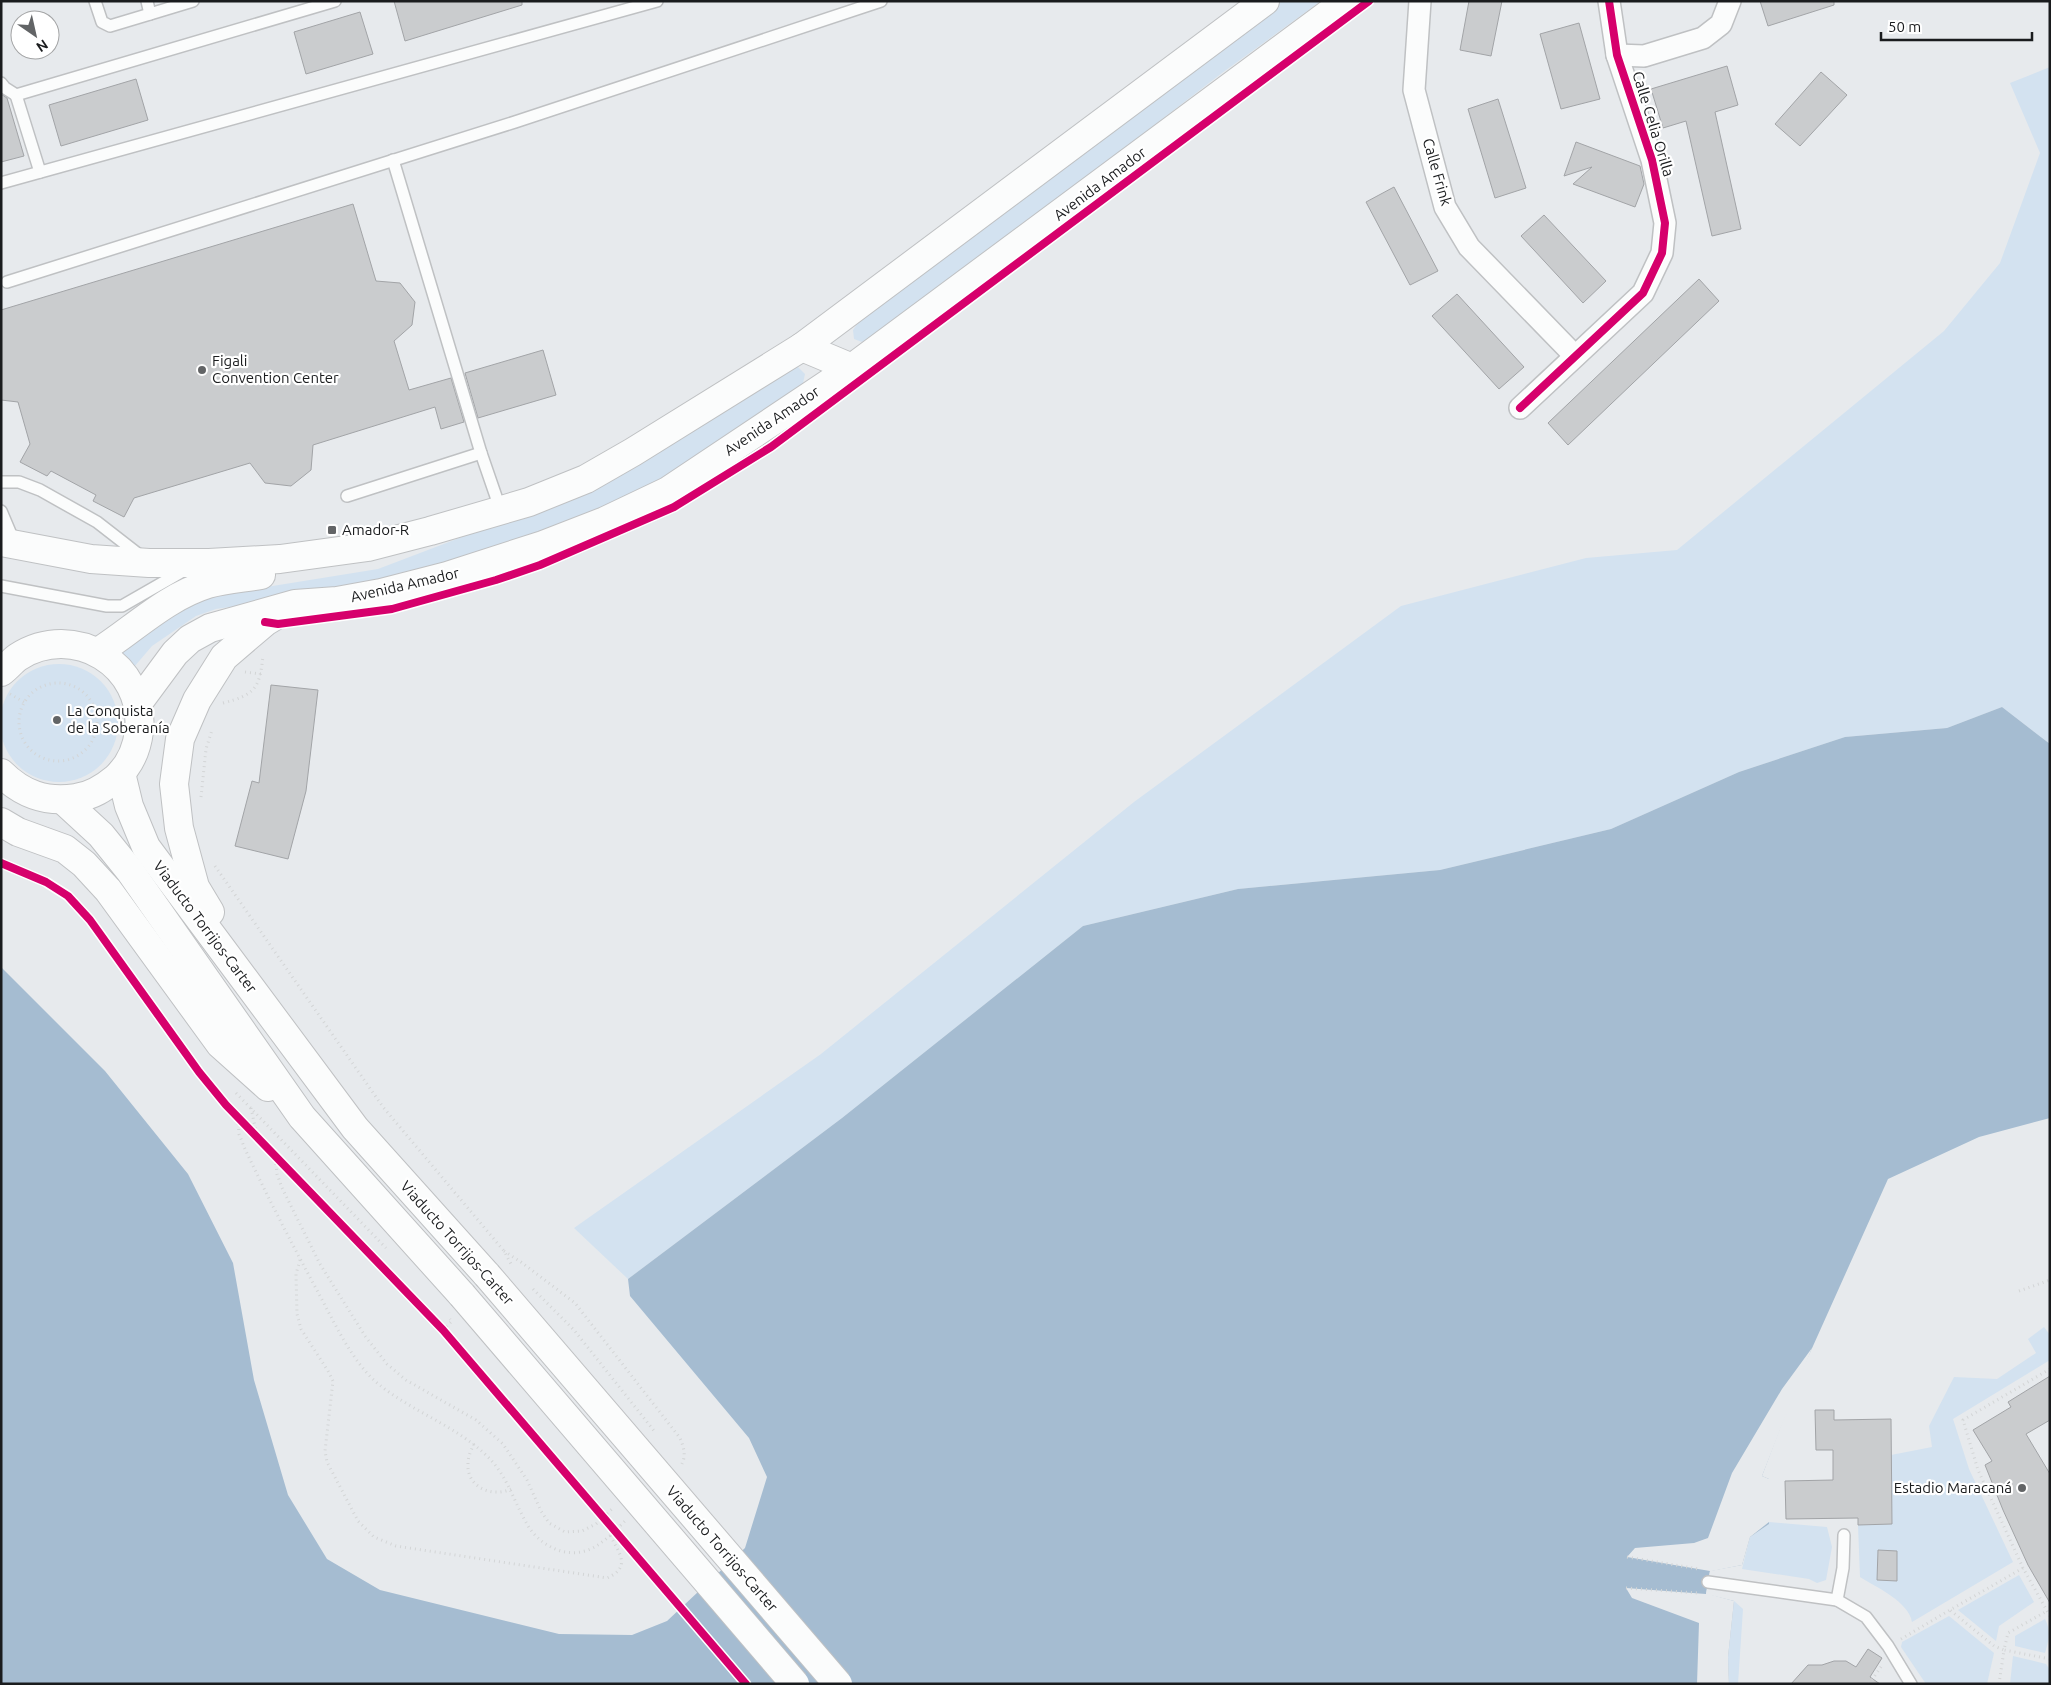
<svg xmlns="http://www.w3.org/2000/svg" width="2051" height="1685" font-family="Ubuntu,sans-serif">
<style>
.green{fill:#d3e2f0}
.water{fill:#a5bcd1}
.pier{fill:#e7eaed}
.building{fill:#caccce;stroke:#a2a4a7}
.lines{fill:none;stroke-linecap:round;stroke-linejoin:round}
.lane-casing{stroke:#bfc1c3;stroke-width:14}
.street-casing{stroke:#bfc1c3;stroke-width:24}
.secondary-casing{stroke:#bfc1c3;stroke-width:30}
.path{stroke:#d3d5d6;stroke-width:3;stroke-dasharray:1 4;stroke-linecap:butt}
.lane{stroke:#fbfcfc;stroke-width:11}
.street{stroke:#fbfcfc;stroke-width:21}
.secondary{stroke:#fbfcfc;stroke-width:28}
.secondary-bridge-casing{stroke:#bfc1c3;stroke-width:30;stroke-linecap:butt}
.secondary-bridge{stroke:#fbfcfc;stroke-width:28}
.cycleway-casing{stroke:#fff;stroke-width:11}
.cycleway{stroke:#d6006c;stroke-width:8}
.poi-dot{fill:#626466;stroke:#fff;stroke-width:2}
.labels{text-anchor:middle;stroke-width:4.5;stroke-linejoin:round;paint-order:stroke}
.street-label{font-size:15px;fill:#1a1c1e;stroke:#fff}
.poi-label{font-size:15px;fill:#1a1c1e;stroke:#fff;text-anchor:start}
</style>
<rect width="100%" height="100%" fill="#e7eaed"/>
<g class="green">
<path d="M1282,1H1321L1222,73L880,336L862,342L854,339L853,330L862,317Z"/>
<path d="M2050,67V744L2002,707L1947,728L1845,737L1739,772L1611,829L1440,870L1238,889L1083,926L842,1118L628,1279L574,1228L821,1054L1134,802L1401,606L1586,558L1677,550L1944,331L2000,263L2040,153L2010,83Z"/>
<path d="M798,367L805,374L802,388L670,479L523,545L388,583L216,609L196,616L152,646L134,667L117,650L194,602L217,595L378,569L570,496L787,368Z"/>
<circle cx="59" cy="723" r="59"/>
<path d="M2044,1327L2050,1335V1360L1953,1419L1969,1469L2013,1562L1912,1622C1909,1602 1876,1587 1860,1577L1858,1525L1891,1524V1455L1932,1447L1929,1426L1954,1377L1997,1379L2036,1353L2028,1339Z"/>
<path d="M1769,1522L1827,1527L1832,1547L1826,1580L1817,1583L1809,1579L1742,1569L1750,1537L1769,1524Z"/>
<path d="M2019,1575L2034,1602L1999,1626L1996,1641L1958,1610Z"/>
<path d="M1734,1601L1743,1609L1738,1684H1729L1728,1657Z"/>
<path d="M1949,1616L1994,1653L1987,1684H1926L1901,1647L1902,1642Z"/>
<path d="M2045,1619C2051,1631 2049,1640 2045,1653L2015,1646V1636Z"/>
<path d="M2013,1656L2046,1664L2050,1670V1684H2010Z"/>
</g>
<path class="water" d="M2002,707L2050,744V1118L1979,1137L1888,1179L1800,1375L1762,1476L1769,1479V1524L1750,1537L1742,1565L1710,1571L1706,1594L1734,1601L1728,1657L1729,1684H1V967L105,1071L188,1174L233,1263L254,1380L288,1495L327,1559L380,1590L559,1634L632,1635L667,1621L745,1548L767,1477L749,1438L630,1296L628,1279L842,1118L1083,926L1238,889L1440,870L1611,829L1739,772L1845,737L1947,728Z"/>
<path class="pier" d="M1812,1348L1762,1476L1769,1479V1522L1750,1537L1742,1565L1712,1571L1717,1572L1712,1573L1709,1592L1725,1596L1712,1595L1734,1601L1728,1657L1729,1684H1697L1699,1623L1632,1598L1626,1588L1706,1594L1710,1571L1627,1557L1635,1548L1694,1543L1708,1538L1732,1473L1782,1389Z"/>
<g class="building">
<path d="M394,1H522V5L405,41Z"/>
<path d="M1469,1H1502L1491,56L1460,50Z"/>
<path d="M1760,1H1834V5L1768,26Z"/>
<path d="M360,12L373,54L306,74L294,32Z"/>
<path d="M1579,23L1600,99L1561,109L1540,34Z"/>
<path d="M1727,66L1738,105L1715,112L1741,229L1712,236L1686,121L1663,128L1651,89Z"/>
<path d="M1821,72L1847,95L1800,146L1775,124Z"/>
<path d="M136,79L148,120L61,146L49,105Z"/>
<path d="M1,94L7,98L24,156L1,162Z"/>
<path d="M1498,99L1526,188L1495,198L1468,109Z"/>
<path d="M1576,142L1640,166L1644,184L1635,207L1573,184L1592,167L1564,176Z"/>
<path d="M1394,187L1438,271L1410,285L1366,202Z"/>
<path d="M353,204L376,281L400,283L415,302L412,325L394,341L409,390L451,378L464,422L441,429L435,407L313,445L311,470L291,486L265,483L250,463L134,498L124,517L93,501L96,495L51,471L47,476L20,462L30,444L18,402L1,400V310Z"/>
<path d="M1544,215L1606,281L1583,303L1521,236Z"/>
<path d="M1699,279L1719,301L1568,445L1548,423Z"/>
<path d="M1457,294L1524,367L1499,389L1432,316Z"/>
<path d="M543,350L556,395L478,418L465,373Z"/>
<path d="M271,685L318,690L306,791L288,859L235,846L252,781L259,783Z"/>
<path d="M2050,1376V1420L2026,1434L2050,1474V1603L2028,1565L2003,1510L1985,1465L1992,1461L1973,1430L2011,1407L2008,1402Z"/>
<path d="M1815,1410H1834V1420L1891,1419L1892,1524L1858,1525V1518L1786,1519L1785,1481L1833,1480V1450H1816Z"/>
<path d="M1878,1550L1897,1551V1581L1877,1580Z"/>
<path d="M1868,1649L1882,1658L1870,1677L1880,1684H1791L1808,1665H1822L1834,1661H1846L1856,1667Z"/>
</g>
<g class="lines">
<g class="lane-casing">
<g id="lane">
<path d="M95,1L102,22L110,26L150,14"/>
<path d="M147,1L150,14L193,1"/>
<path d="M1,83L5,88L16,95L335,1"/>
<path d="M16,95L40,172"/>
<path d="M393,160L481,453L501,511"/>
<path d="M1,183L657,1"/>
<path d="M7,282L515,122L881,1"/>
<path d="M1,482H19L40,490L97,522L142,557"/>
<path d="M347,496L481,453"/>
<path d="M1,511L15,544"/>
<path d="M1,586L107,606H122L183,571"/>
<path d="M1844,1535L1843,1568L1837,1600L1866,1617L1888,1646L1911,1684"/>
<path d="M1708,1582L1837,1600"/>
</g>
</g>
<g class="street-casing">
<g id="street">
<path d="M1420,1L1414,90L1445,207L1469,247L1575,356"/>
<path d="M1617,55L1644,56L1703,38L1721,24L1730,1"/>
<path d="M1520,408L1643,293L1662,253L1665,223L1652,160L1617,55L1609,1"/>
</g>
</g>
<g class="secondary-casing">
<g id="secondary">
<path d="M802,347L852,368"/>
<path d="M1,542L91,559L149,563H209L280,559L368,547L430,531L529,502L586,479L633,452L802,347L1265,1"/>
<path d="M98,652C134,629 166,597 208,584C225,579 244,578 261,575"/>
<path d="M1,672C7,668 12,661 18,657C74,621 146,665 139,731C137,749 129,766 116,778C104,788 92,796 76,798C46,803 22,794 1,773"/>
<path d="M138,703L175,653L190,639L210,628L295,604L337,601L381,593L447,576L543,545L605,521L668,491L852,368L1346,1"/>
<path d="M121,773L129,806L146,847L355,1128L487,1275"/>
<path d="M63,800L101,835L130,871L302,1117L462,1295"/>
<path d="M1,822L18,832L65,849L84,864L108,890L220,1044L268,1087"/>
<path d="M210,912L195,887L179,828L174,784L180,739L197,700L224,657L265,622L280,613"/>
</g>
</g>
<g class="path">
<path d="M245,672L261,674"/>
<circle cx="58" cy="722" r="39"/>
<path d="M10,694L24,702"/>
<path d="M223,703C255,695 260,688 263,655"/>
<path d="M201,797L206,749L212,730"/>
<path d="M215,866L383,1107L504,1251L511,1264"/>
<path d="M236,1093L386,1248"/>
<path d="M251,1108L257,1136"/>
<path d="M238,1119L239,1134L245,1149C268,1198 293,1246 319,1294C334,1322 352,1361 376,1382C410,1411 455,1425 487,1456C507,1475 513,1500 527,1524C538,1544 564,1559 588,1550C602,1545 616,1530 626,1520"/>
<path d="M275,1154L277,1174L282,1188L320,1264L365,1336L387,1364L406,1380L476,1420L503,1444L527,1480L541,1511L549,1523L565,1532L582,1531L596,1524L614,1507"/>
<path d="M504,1251L521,1262L575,1303L680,1438C684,1448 687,1457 680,1467"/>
<path d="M300,1260L296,1274L297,1314L301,1329L328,1371L333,1381L325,1451L327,1462L358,1521L374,1537L396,1546L607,1578C632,1567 619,1553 610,1535"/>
<path d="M533,1289L574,1330L655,1432"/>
<path d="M2019,1291L2050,1280"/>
<path d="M443,1330L452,1321L450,1319"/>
<path d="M2050,1369L1963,1420L1978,1470L2023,1568L2050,1616"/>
<path d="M474,1444C471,1450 468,1457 468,1463C466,1487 492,1498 511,1489"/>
<path d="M1627,1557L1699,1569"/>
<path d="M2023,1568L1950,1610L1994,1646L2004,1650L2008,1633L2047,1611"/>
<path d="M1626,1588L1698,1593"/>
<path d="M1901,1639L1950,1610"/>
<path d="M1869,1684L1883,1664"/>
<path d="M1999,1684L2004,1650L2050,1659"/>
</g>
<use href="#lane" class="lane"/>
<use href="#street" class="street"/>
<use href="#secondary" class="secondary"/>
<g class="secondary-bridge-casing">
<g id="secondary-bridge">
<path d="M487,1275L838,1684"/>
<path d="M462,1295L795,1684"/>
</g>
</g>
<use href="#secondary-bridge" class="secondary-bridge"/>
<g class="cycleway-casing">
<g id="cycleway">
<path d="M1520,408L1643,293L1662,253L1665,223L1652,160L1617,55L1609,1"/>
<path d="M265,622L278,624L392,609L496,580L540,565L674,507L771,447L1369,1"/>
<path d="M1,863L46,882L68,896L90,920L199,1072L226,1105L443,1330L746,1684"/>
</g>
</g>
<use href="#cycleway" class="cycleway"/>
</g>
<g class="poi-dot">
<circle cx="202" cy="370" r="5"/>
<rect x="327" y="525" width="10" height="10" rx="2.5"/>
<circle cx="57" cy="720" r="5"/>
<circle cx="2022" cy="1488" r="5"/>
</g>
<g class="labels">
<g class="street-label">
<text transform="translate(1653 124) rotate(73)" y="5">Calle Celia Orilla</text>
<text transform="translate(1437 172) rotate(74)" y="5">Calle Frink</text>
<text transform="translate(1100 184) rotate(-37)" y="5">Avenida Amador</text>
<text transform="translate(772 421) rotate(-34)" y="5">Avenida Amador</text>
<text transform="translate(405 585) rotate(-13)" y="5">Avenida Amador</text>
<text transform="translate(205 927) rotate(53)" y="5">Viaducto Torrijos-Carter</text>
<text transform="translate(457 1243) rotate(48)" y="5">Viaducto Torrijos-Carter</text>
<text transform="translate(722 1549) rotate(49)" y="5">Viaducto Torrijos-Carter</text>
</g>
<g class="poi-label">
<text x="212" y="366">Figali<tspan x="212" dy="17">Convention Center</tspan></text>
<text x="342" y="535">Amador-R</text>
<text x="67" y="716">La Conquista<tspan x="67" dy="17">de la Soberanía</tspan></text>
<text x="2012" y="1493" text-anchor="end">Estadio Maracaná</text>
</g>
</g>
<rect width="2051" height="1685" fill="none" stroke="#1a1c1e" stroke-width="5"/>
<g transform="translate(35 35) rotate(146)"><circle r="24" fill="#ffffff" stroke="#a3a4a5"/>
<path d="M0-4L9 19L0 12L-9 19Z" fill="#626466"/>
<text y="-8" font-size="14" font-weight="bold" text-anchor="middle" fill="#1a1c1e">N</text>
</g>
<path d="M1881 32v8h151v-8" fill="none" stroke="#1a1c1e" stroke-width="2.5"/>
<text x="1888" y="32" font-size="15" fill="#1a1c1e" stroke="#ffffff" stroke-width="4" paint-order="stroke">50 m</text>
</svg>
